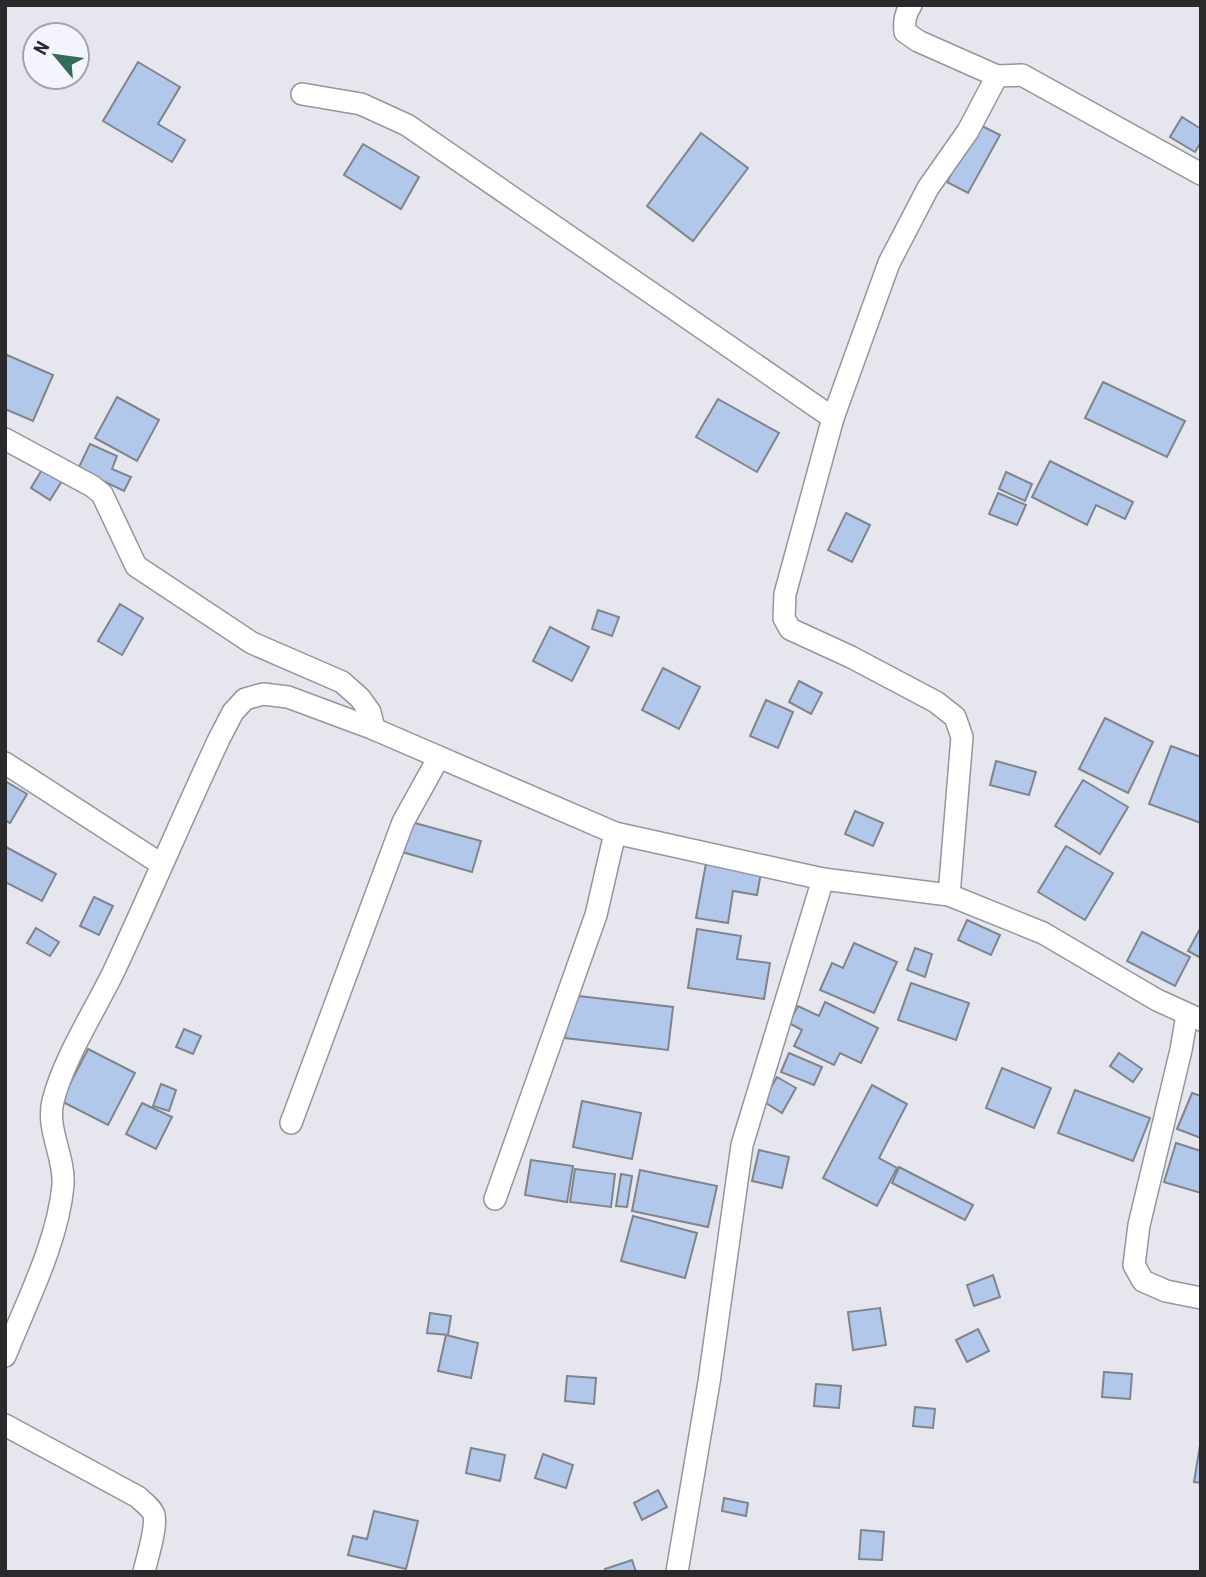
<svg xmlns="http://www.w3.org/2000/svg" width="1206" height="1577" font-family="'Roboto Condensed',sans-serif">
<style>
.building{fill:#b2c8ea;stroke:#80848c;stroke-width:2}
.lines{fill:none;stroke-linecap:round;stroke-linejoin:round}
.minor-casing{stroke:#94959d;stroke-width:24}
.minor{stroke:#fff;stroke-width:21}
</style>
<rect width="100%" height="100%" fill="#e6e6ef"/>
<g class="building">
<path d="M138,62L180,87L158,124L185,140L172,162L103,121Z"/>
<path d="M1182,117L1201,129V142L1195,152L1170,137Z"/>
<path d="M978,124L1000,135L968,193L947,182Z"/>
<path d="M701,133L748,168L693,241L647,206Z"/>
<path d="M363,144L419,177L401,209L344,175Z"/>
<path d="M7,355L53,375L33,421L5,409V360Z"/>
<path d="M1103,382L1185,421L1167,457L1085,418Z"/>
<path d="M117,397L159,420L137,461L95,438Z"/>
<path d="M718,399L779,433L757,472L696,437Z"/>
<path d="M90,444L117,456L112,469L131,477L124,491L78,469Z"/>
<path d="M1050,461L1133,502L1125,519L1096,505L1087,525L1032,497Z"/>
<path d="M43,468L62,481L50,500L31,488Z"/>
<path d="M1006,472L1032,484L1025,501L999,489Z"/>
<path d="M998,493L1026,505L1017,525L989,514Z"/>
<path d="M846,513L870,525L852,562L828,550Z"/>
<path d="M120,604L143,618L122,655L98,641Z"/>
<path d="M598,610L619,617L612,636L592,629Z"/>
<path d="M550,627L589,647L572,681L533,661Z"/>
<path d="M663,668L700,687L679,729L642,710Z"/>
<path d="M799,681L822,693L811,714L789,702Z"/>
<path d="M766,700L793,712L778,748L750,736Z"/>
<path d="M1105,718L1153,742L1128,793L1079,769Z"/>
<path d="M1171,746L1201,757V823L1149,804Z"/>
<path d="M996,761L1036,772L1029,795L990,785Z"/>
<path d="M1083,780L1128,807L1100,854L1055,826Z"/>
<path d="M5,781L27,794L10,823L5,820Z"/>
<path d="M855,811L883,823L873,846L845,834Z"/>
<path d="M411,822L481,841L472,872L402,852Z"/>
<path d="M1066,846L1113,873L1085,920L1038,892Z"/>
<path d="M6,847L56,874L42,901L5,882Z"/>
<path d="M707,858L762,867L757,895L733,891L728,923L696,918Z"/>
<path d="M94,897L113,906L99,935L80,926Z"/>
<path d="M967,920L1000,935L991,955L958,940Z"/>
<path d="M1201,927V958L1188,951Z"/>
<path d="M36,928L59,942L50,956L27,943Z"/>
<path d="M697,929L741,936L737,959L770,963L764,999L688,988Z"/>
<path d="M1142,932L1190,957L1175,986L1127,961Z"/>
<path d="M854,943L897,962L874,1013L820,990L832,963L843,968Z"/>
<path d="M915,948L932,954L925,977L907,970Z"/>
<path d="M911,983L969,1003L956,1040L898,1020Z"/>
<path d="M570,995L673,1007L668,1050L565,1038Z"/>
<path d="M825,1002L878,1028L861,1063L840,1053L834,1065L794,1046L802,1030L789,1023L798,1006L819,1016Z"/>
<path d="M184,1029L201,1036L193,1054L176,1047Z"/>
<path d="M88,1049L135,1073L108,1125L61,1101Z"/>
<path d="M789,1053L822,1067L814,1085L781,1072Z"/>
<path d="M1119,1053L1142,1069L1133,1082L1110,1066Z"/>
<path d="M1002,1068L1051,1088L1034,1128L986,1108Z"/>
<path d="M777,1077L796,1088L782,1113L763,1101Z"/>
<path d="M161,1084L176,1090L169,1111L153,1106Z"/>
<path d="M872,1085L907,1104L879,1158L897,1168L877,1206L823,1178Z"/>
<path d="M1075,1090L1150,1118L1133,1161L1058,1133Z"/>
<path d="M1192,1093L1201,1096V1138L1177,1129Z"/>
<path d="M582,1101L641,1113L632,1159L573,1147Z"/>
<path d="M142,1103L172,1117L156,1149L126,1134Z"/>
<path d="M1176,1143L1201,1151V1193L1164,1182Z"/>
<path d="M759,1150L789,1157L782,1188L752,1181Z"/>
<path d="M531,1160L573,1166L567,1202L525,1195Z"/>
<path d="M899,1167L973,1205L965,1220L892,1183Z"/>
<path d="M575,1169L615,1174L611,1207L570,1202Z"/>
<path d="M640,1170L717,1186L708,1227L632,1211Z"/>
<path d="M621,1174L632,1176L627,1207L616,1206Z"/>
<path d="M633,1216L697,1233L685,1278L621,1261Z"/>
<path d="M993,1275L1000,1297L974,1306L967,1285Z"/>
<path d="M880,1308L886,1345L853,1350L848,1312Z"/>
<path d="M430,1313L451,1316L448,1335L427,1333Z"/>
<path d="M978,1329L989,1351L967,1362L956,1340Z"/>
<path d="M446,1335L478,1343L471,1378L438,1371Z"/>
<path d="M1104,1372L1132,1374L1130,1399L1102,1397Z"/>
<path d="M567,1376L596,1378L594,1404L565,1401Z"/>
<path d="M816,1384L841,1386L839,1408L814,1406Z"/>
<path d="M915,1407L935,1409L933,1428L913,1426Z"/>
<path d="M1200,1445L1201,1446V1483L1194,1482Z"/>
<path d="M471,1448L505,1455L500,1481L466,1473Z"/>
<path d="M543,1454L573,1465L566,1488L535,1478Z"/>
<path d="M658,1490L667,1507L642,1520L634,1503Z"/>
<path d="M724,1498L748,1503L746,1516L722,1511Z"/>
<path d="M374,1511L418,1521L406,1569L348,1555L353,1536L367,1539Z"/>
<path d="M861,1530L884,1532L882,1560L859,1559Z"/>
<path d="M632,1560L636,1572H605V1569Z"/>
</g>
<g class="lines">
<g class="minor-casing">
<g id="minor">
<path d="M911,5C905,14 904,21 905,32L918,41L997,76L968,131L928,188L889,263L833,418L785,594L784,618L790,629L851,657L936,702L955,717L962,737L949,895"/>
<path d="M997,76L1022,75L1201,174"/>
<path d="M302,94L361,104L407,125L833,418"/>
<path d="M5,439L92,486L102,494L136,566L252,643L342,682L360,698L370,712L374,729"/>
<path d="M5,763L161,864"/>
<path d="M1187,1015L1181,1050L1139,1225L1134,1265L1143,1281L1166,1291L1201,1298"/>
<path d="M291,1123L403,822L439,757"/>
<path d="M495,1199L596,915L615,833"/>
<path d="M5,1356C26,1303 58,1242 63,1185C65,1157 46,1129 53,1101C63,1060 95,1010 114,971C150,894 183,816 219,739L233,712L245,699L263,694L288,697L374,729L615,833L823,879L949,895L1043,933L1157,1000L1201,1020"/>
<path d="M5,1425L138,1497C143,1502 152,1508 154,1515C157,1528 147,1558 144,1572"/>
<path d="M677,1572L709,1382L742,1145L823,879"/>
</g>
</g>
<use href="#minor" class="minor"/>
</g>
<rect width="1206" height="1577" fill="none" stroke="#2a2a2d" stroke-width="14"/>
<g transform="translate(56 56) rotate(299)"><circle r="33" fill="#f3f4fd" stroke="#a3a3aa" stroke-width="2"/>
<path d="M0-5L12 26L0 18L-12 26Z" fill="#326c56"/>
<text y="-10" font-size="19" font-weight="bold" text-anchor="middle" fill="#2a2a2d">N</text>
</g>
</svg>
